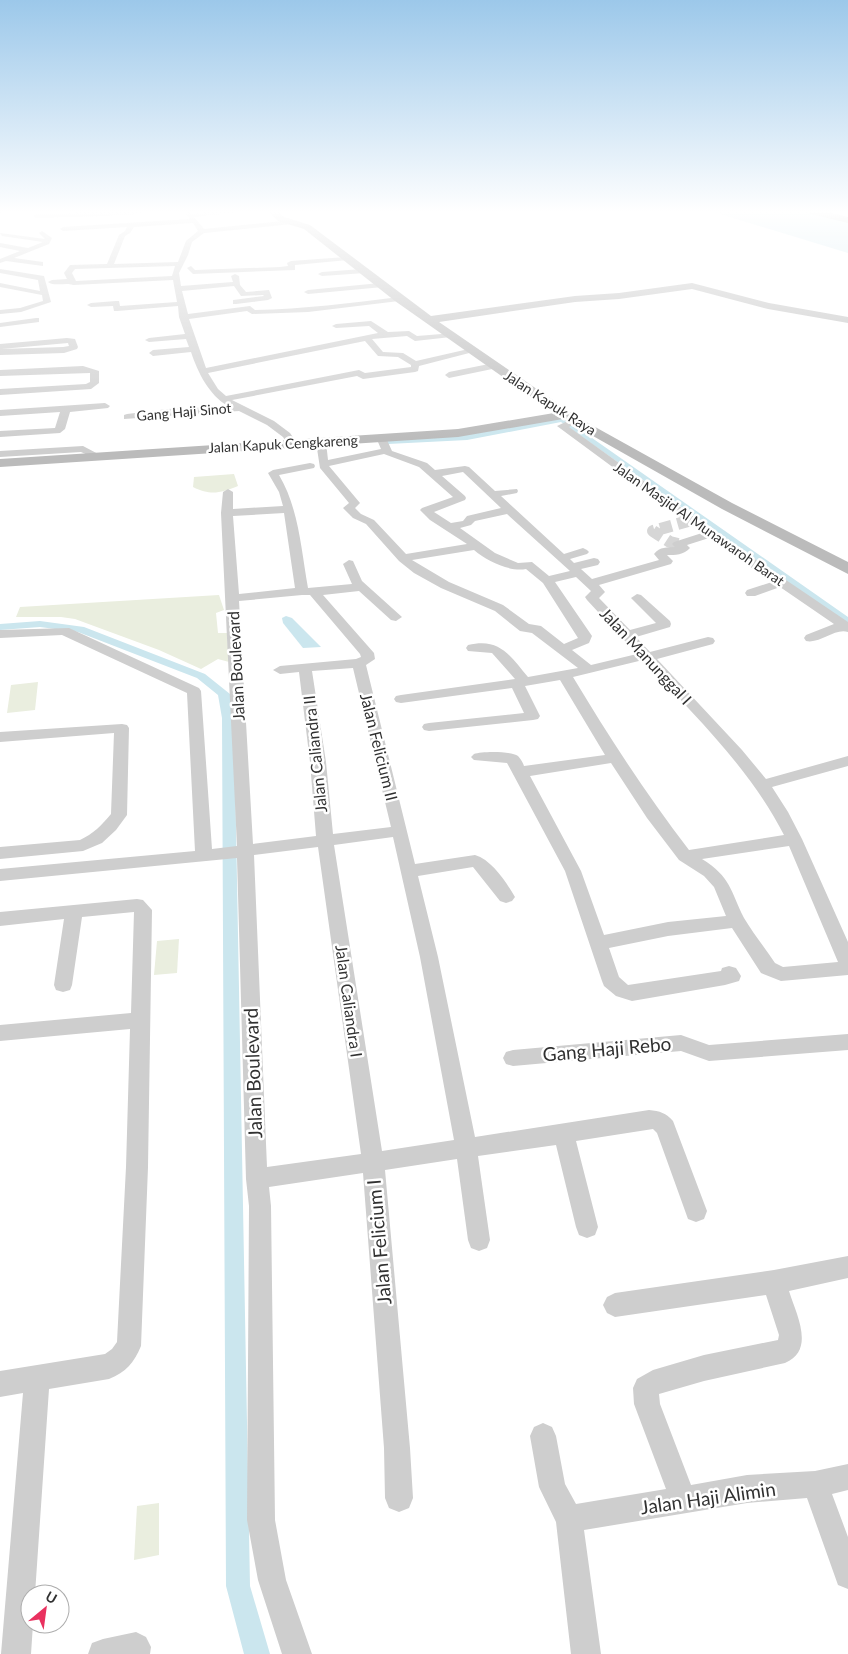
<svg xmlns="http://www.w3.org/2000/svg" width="848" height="1654" font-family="Lato,sans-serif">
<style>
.green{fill:#eaeedf}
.water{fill:#cbe6ee}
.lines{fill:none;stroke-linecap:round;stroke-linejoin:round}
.canal{fill:#cbe6ee;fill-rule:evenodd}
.street-tunnel{stroke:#d6d6d6;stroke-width:12;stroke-dasharray:12 6;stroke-linecap:butt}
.street{fill:#cecece;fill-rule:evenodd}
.secondary{fill:#bbb;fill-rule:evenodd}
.primary{fill:#a9a9a9;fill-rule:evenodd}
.highway{fill:#989898;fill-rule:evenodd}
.labels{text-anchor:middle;stroke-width:5;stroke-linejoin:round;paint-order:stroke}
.far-street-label{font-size:14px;fill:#313131;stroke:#fff}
.street-label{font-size:16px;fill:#313131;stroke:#fff}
.near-street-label{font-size:19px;fill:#313131;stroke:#fff}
</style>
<rect width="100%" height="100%" fill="#fff"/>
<g class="green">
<path d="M234,474L238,486C220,493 211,496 193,487L194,477Z"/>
<path d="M219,595L224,610L216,613L218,633H227L229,662L218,659L201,669L159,650L75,619L61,617H16L20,607Z"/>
<path d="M38,682L35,710L7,713L11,685Z"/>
<path d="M179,939L177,973L154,975L157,941Z"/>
<path d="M159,1503V1555L134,1560L137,1506Z"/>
</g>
<g class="water">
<path d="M707,210H804L848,221V253Z"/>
<path d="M286,616L292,618L321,647L303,648L283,623L282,618Z"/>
</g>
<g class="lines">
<g class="canal">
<path d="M562,417L848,617V625L561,422L467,440L388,444L384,441L388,438L467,434Z"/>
<path d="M40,621L84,627L205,674L230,694L234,718L250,1586L270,1654H244L226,1586L222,718L218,695L197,678L78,632L40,627L0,630V624Z"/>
</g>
<path class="street-tunnel" d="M678,544L670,542L653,531L692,520"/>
<g class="street">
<path d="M150,210L131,215L36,218L33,216L36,214Z"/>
<path d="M183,210H189L192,213L256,210L194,217L204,229L292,220L295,222L292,224L204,233L192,242L188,255L179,273L181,286L233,282L231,276L235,274L239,276L240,285L246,292L269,290L272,298L268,300L236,304H233V300L264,296L263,295L241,296L234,286L182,291L188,314L250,306L255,310C303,309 351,303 399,297L403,299L399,301L308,312L252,314L247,311L189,319L206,368L378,333L369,326L336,328L332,326L336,324L371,321L388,332L409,331L417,336L454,333V337H451L415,341L407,336L372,339L383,352L403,353L416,361L473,348L477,351L419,366L418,371L415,372L363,379L357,376L232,400L274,421L290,433L297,443L292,446L288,445L283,437L267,425L239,411L124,419V415L127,414L168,409L228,406C209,395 198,373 191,352L153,356L149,353L153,350L189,347L186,339L149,342L145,340L149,338L185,334L179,317L178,306L117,311H114L113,306L91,307L87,305L91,303L116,301H119L120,306L177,302L173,280L73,285C66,282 55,287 48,282L52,280L67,279L64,273L70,265L107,264L119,235L125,231L127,227L63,231L60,229L63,227L190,219ZM193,223L198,231L186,241L178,262L114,264L125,236L130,233L134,227ZM175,266L172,276L76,281L72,273L75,269ZM365,341L378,356L398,357L411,365V367L365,373L359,370L226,396L218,389L208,373Z"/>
<path d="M42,231L52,238L49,244L14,258L43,262V266L6,261L0,263V259L20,251L0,247V243L28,248L43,242L2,236L0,233L45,239L39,233Z"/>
<path d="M346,257L348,258V260L295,265V270L193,274L187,268L191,266L195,270L280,267L288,266L287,263L291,261Z"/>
<path d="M0,269L44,276L51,302L21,312L0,314V310L20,308L43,301L42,295L0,287V283L40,291L38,280L0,273Z"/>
<path d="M362,269L366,271L365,273L322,276L318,274L322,272Z"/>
<path d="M380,283H383V287L308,294L304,292L308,290Z"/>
<path d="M36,318H39V322L0,327V323Z"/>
<path d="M67,338L75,339L78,347L77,349L64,353L0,355V344ZM68,343L69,346L63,347L1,349Z"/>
<path d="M494,363L498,366L497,368L449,378L445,375L449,372Z"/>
<path d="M83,366L99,371V383L91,389L0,395V389L86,384L90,382V373L0,376V370Z"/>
<path d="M105,403L110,406L108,408L70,412L65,429L60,433L0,437V431L55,428L60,412L0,416V410Z"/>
<path d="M574,418L579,421L569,427L715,532L848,622V632C834,628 821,644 806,641L804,638L806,635L834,624L780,587L755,596H747L745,593L747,590L772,582L709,538L687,545L690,548C684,555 675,555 667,555L673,561L671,564L599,585L605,592L599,598L630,630L656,623L631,598L637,594L641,595L670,621L671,624L670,627L636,637L650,652L708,637L713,638L715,641L713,644L657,659L742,750L766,779L848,756V766L772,787L788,812L802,839L848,942V975L781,981L761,973L732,928L668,936L609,948L619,977L628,985L721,971L722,968L729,966L736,968L741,976L739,981L725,985L632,1001L616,996L604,986L602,981L565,871L507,763L474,760L471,757L474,754C482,751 511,751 518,756C521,759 523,763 524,766L605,755L560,680L525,686L540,716L538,719L533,720L429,731L424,730L422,727L424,724L429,723L524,713L512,688L401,703L396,702L394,699L396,696L401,695L515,679L492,653L468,651L466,648L468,645C500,637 510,656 528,677L578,668L532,633L520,631L495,611L441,588L414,573L399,561L366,524L353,518L343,508L349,503L320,468L316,442L321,439L326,442L328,460L381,449L378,442L383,439L387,440L392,451L427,463L435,470L465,466L469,467L495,491L517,489L518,491L517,493L501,496L564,554L583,548L587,550L589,552L587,554L570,559L574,563L594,558L598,559L600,562L598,565L581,569L592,579L659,560L654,554C660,546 667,548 675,547L672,544L674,542L702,533L557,426ZM384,454L419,467L453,497L422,508L420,510L430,520L467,544L406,554L374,520L361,514L355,508L360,503L329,466ZM463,472L501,508L467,516L463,521L451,523L434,512L465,500L466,498L465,496L442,476ZM507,514L570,571L549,576L532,562L518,563L495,553L460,528L471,525L475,521ZM474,550C487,561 509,572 526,569L543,583L578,638L564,644L541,626L529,624L503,605L449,582L412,560ZM576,577L591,591L585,597L587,600L637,654L591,665L572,650L589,643L592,636L555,582ZM643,660C694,715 749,767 784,835L689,850C646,794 609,737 573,677ZM611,763L647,818L679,860L704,876L714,887L726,916L668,922L604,935L581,871L530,776ZM789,846L838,962L783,967L775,963C765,948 753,933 744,918C730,890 731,877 702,859Z"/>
<path d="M83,446L102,456L97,459L81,452L0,457V451Z"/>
<path d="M310,463L314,464L315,466L314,468L279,475C299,509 301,549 308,588L352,584L343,564L349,560L353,561L362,581L402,617L396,621L391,620L359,591L323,595L374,653L375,659L366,665L415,864L475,855C492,860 506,882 515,897L512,901L506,903L500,901L473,867L418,876L438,957L475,1137L649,1110C660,1111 666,1113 673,1121L707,1211L704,1219L696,1222L688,1219L657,1133L653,1129L576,1141L598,1227L595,1235L587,1238L579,1235L576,1227L556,1145L478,1156L490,1240L487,1248L479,1251L471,1248L468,1240L457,1159L385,1170L410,1448L413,1498L409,1508L399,1512L389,1508L385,1498L384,1448L363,1173L269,1187L271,1206L275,1520L286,1580L312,1654H282L258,1580L247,1520L249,1206L246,1179L237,858L0,881V869L195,851L187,693L62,635L0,638V630L69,628L199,688L201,691L212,849L237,846L221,513L223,492L228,489L233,492V509L283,506L279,492L268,473L273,470ZM284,513L295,588L239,594L233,516ZM302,595H310L360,654L361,657L356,659L280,666L273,670L280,674L299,672L310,762L316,836L253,844L239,601ZM353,668L391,827L333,834L326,762L312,671ZM393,837L420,957L454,1140L382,1151L334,845ZM318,847L361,1154L267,1167L254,855Z"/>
<path d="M122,724L127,725L129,728L127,815L116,830L102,843L83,851L0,859V847L80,840C93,834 102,825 111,814L114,733L0,742V732Z"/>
<path d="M137,899L143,900L152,910L148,1167L141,1346C134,1363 126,1372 109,1379L49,1389L35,1594H30V1624H33L31,1654H1L23,1393L0,1397V1371L105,1354L112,1349L117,1342L126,1167L130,1029L0,1041V1025L131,1013L134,912L82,917L72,985L70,990L63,992L56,990L54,985L64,919L0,926V912Z"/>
<path d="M848,1034V1050L709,1061L681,1051L513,1066L506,1064L503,1058L506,1052L513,1050L681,1035L709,1045Z"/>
<path d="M848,1256V1278L789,1291C796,1314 816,1350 785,1363L704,1381L659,1394L660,1404L691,1485L747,1475L815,1471L848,1464V1490L832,1494L848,1537V1589L838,1585L807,1498L747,1503L584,1530L601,1654H571L556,1522L539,1487L530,1436L534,1427L543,1423L552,1427L556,1436L565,1484L576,1504L666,1489L634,1404L633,1388L637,1379L653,1370L704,1355L778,1340L779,1335L766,1295L615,1317L607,1313L603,1305L607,1297L615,1293L774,1270Z"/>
<path d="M136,1632L146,1637L151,1647L150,1654H88L92,1643L103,1639Z"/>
</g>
<path class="secondary" d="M267,210H276L284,217L310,225L431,316L575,296L619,293L692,283L769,303L848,317V323L768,309L692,289L619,299L575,302L439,322L579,418L732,503L848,562V574L722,509L563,419L458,437L0,467V459L458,429L554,413L395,301L304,229L278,221Z"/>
<path class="primary" d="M0,210H7L0,213Z"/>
<path class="highway" d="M802,210H820L848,217V223L803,212Z"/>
</g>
<linearGradient id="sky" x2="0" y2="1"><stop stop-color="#9cc8ea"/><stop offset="0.48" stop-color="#fff"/><stop offset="1" stop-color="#fff" stop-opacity="0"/></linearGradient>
<rect width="848" height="442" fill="url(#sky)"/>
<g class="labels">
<g class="far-street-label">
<text transform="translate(550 403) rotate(33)" y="5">Jalan Kapuk Raya</text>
<text transform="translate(184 412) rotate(-5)" y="5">Gang Haji Sinot</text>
<text transform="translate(283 444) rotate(-3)" y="5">Jalan Kapuk Cengkareng</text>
<text transform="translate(699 524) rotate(35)" y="5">Jalan Masjid Al Munawaroh Barat</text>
</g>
<g class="street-label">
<text transform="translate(646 656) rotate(47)" y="6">Jalan Manunggal I</text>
<text transform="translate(236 666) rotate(-93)" y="6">Jalan Boulevard</text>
<text transform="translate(379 747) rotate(76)" y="6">Jalan Felicium II</text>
<text transform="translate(315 754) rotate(-96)" y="6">Jalan Caliandra II</text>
<text transform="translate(349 1001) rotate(82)" y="6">Jalan Caliandra I</text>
</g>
<g class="near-street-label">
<text transform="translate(607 1049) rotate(-5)" y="7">Gang Haji Rebo</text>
<text transform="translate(253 1073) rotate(-92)" y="7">Jalan Boulevard</text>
<text transform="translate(379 1242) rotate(-95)" y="7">Jalan Felicium I</text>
<text transform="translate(708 1498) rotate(-8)" y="7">Jalan Haji Alimin</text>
</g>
</g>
<g transform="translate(45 1609) rotate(29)"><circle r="24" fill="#ffffff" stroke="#adadad"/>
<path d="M0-4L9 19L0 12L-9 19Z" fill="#e9315f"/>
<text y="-8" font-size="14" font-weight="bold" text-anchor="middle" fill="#313131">U</text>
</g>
</svg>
